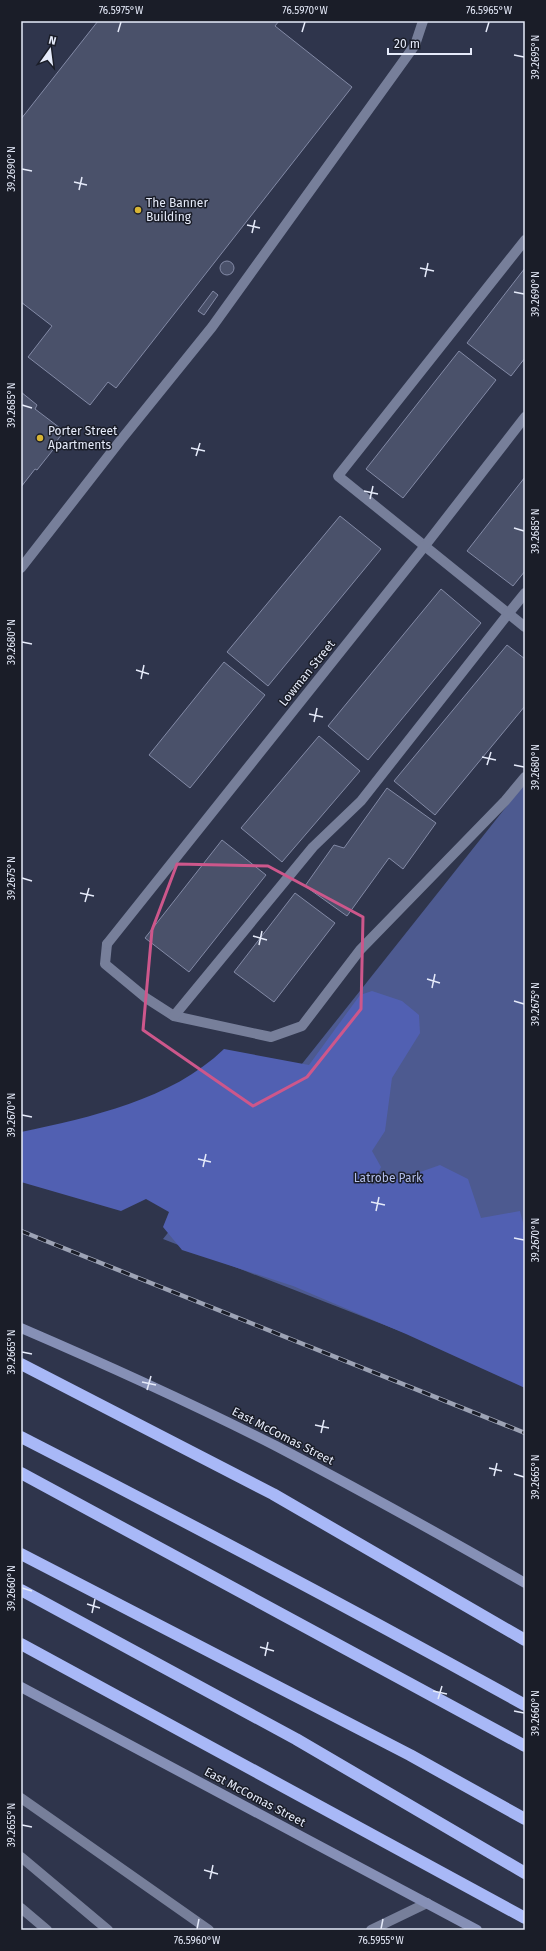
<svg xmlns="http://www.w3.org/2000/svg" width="546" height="1951" font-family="'Fira Sans',sans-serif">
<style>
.green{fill:#4d5a90}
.forest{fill:#5160b2}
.building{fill:#4a516a;stroke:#838aa6}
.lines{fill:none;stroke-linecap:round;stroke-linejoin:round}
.lane{stroke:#777f9a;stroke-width:10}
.street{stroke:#777f9a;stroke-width:10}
.secondary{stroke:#8690b6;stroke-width:10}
.highway{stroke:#a8b8f7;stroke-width:12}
.rail-casing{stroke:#9da3b5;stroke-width:4.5}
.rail{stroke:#1a1d28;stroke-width:3;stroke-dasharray:9;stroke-linecap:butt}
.marked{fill:none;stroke:#cd578b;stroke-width:3;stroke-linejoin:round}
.ticks{fill:none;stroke:#e6ebfa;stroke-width:1.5}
.poi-dot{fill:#d7b434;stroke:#1a1d28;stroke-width:1.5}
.labels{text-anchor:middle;stroke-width:3;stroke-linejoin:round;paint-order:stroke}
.poi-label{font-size:12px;fill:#e6ebfa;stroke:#1a1d28;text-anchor:start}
.street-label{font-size:12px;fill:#e6ebfa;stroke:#1a1d28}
.park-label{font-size:12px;fill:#b3bfeb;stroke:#1a1d28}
.neatline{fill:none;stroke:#e6ebfa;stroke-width:1.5}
.ticks-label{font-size:10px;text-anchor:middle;fill:#e6ebfa}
</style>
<rect width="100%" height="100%" fill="#2f354c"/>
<path class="green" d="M525,783V1381L477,1361L163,1239Z"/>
<path class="forest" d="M372,991L402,1001L419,1015L420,1033L392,1078L385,1131L372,1151L381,1167L372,1185L409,1176L440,1165L468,1179L481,1218L520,1211L525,1230V1388L406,1334L293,1286L182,1250L163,1227L169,1212L146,1199L121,1211L21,1182V1132C91,1117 171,1100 224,1049L309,1065L360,995Z"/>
<g class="building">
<path d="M98,21H279L275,26L352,87L116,388L108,382L90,405L28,357L52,326L21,302V119Z"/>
<circle cx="227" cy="268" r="7"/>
<path d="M525,268V358L511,376L467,343Z"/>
<path d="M213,291L218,295L204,315L198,311Z"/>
<path d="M459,351L496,380L403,498L366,469Z"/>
<path d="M21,392L37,405L35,409L64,431L54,445L56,446L37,470L35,469L21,487Z"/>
<path d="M525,477V571L513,586L467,551Z"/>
<path d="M340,516L381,549L268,686L227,652Z"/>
<path d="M441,589L481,623L368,760L328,726Z"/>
<path d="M507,645L525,659V706L435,815L394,781Z"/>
<path d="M224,662L265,695L190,788L149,755Z"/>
<path d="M319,736L360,771L282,862L241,828Z"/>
<path d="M387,788L436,823L403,869L389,858L347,916L305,886L334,845L344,848Z"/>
<path d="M222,840L266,875L189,972L145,938Z"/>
<path d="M295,893L335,923L274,1002L234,972Z"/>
</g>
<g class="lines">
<g class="lane">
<path d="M21,568L120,441L212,327L415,45L423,21"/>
<path d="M107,944L105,964L146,998L174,1016L271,1037L302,1026L360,950L505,801L525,777"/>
<path d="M174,1016L313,847L361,801L508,614"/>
<path d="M21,1798L209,1930"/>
<path d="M21,1857L108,1930"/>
<path d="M21,1908L47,1930"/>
<path d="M371,1930L427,1903"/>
</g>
<g class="street">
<path d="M525,240L338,476L525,627"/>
<path d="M508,614L525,593"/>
<path d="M107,944L424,547L525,417"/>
</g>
<g class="secondary">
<path d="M21,1328C107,1365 193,1404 276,1446C360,1490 443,1536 525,1583"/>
<path d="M21,1687L477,1930"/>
</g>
<g class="highway">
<path d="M21,1364L273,1494L525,1640"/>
<path d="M21,1437C191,1524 359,1613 525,1705"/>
<path d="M21,1473L525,1746"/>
<path d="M21,1554L410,1755L525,1819"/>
<path d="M21,1590L296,1739L525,1873"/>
<path d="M21,1644L525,1918"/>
</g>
<g class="rail-casing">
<path id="rail" d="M21,1231L525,1433"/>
</g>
<use href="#rail" class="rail"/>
</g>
<path class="marked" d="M177,864L268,866L363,917L361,1009L307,1077L253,1106L143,1030L152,930Z"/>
<path class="ticks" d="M118,32L121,22M302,32L305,22M486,32L489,22M514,55L524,57M22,169L32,171M74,182L87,185M79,190L82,177M247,225L260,228M252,233L255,220M420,268L434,271M425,277L428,263M514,292L524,294M22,405L32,408M191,448L205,451M196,456L200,443M364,491L378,494M370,499L373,486M514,528L524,531M22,642L32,644M136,670L149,674M141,679L144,665M309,714L323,717M314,722L317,708M482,757L496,760M487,765L491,752M514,765L524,767M22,878L32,881M80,893L94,896M85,902L89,888M253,936L267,940M259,945L262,931M427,979L440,983M432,988L435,974M514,1001L524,1004M22,1115L32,1117M198,1159L211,1162M203,1167L206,1154M371,1202L385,1205M376,1211L379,1197M514,1238L524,1240M22,1352L32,1354M142,1382L156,1385M147,1390L151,1376M315,1425L329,1428M321,1433L324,1420M489,1468L502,1471M514,1474L524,1477M494,1476L497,1463M22,1588L32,1591M87,1604L100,1608M92,1613L95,1599M260,1647L274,1651M265,1656L268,1642M433,1691L447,1694M438,1699L442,1686M514,1711L524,1713M22,1825L32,1827M204,1870L218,1874M210,1879L213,1865M197,1929L199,1919M381,1929L383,1919"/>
<g class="poi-dot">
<circle cx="138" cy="210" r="4"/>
<circle cx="40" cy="438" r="4"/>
</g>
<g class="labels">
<g class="poi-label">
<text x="146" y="207">The Banner<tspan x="146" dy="14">Building</tspan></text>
<text x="48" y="435">Porter Street<tspan x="48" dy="14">Apartments</tspan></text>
</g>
<g class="street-label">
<text transform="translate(307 673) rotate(-51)" y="4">Lowman Street</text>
<text transform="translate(283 1436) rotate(27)" y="4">East McComas Street</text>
<text transform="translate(255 1797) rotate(28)" y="4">East McComas Street</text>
</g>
<g class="park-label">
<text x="388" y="1182">Latrobe Park</text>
</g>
</g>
<rect width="546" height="1951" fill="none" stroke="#1a1d28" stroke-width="44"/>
<g transform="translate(50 50) rotate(14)" stroke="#1a1d28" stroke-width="3" paint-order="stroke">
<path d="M0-3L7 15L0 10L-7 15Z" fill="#e6ebfa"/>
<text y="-6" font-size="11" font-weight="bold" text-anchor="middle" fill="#e6ebfa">N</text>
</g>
<path d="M388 48v6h83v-6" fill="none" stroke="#e6ebfa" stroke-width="2"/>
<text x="394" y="48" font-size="12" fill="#e6ebfa" stroke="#1a1d28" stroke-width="3" paint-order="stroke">20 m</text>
<rect x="22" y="22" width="502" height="1907" class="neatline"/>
<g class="ticks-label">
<text x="121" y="14">76.5975°W</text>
<text x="305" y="14">76.5970°W</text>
<text x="489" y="14">76.5965°W</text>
<text transform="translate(535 57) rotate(-90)" y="4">39.2695°N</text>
<text transform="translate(11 169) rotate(-90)" y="4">39.2690°N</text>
<text transform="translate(535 294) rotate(-90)" y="4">39.2690°N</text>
<text transform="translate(11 405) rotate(-90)" y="4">39.2685°N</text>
<text transform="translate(535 531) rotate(-90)" y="4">39.2685°N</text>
<text transform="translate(11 642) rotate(-90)" y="4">39.2680°N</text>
<text transform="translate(535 767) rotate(-90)" y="4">39.2680°N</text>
<text transform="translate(11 878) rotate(-90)" y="4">39.2675°N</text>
<text transform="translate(535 1004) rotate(-90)" y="4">39.2675°N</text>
<text transform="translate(11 1115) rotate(-90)" y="4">39.2670°N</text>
<text transform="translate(535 1240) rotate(-90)" y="4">39.2670°N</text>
<text transform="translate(11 1352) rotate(-90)" y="4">39.2665°N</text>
<text transform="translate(535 1477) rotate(-90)" y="4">39.2665°N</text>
<text transform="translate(11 1588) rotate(-90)" y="4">39.2660°N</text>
<text transform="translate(535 1713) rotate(-90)" y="4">39.2660°N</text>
<text transform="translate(11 1825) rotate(-90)" y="4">39.2655°N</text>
<text x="197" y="1944">76.5960°W</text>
<text x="381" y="1944">76.5955°W</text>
</g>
</svg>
